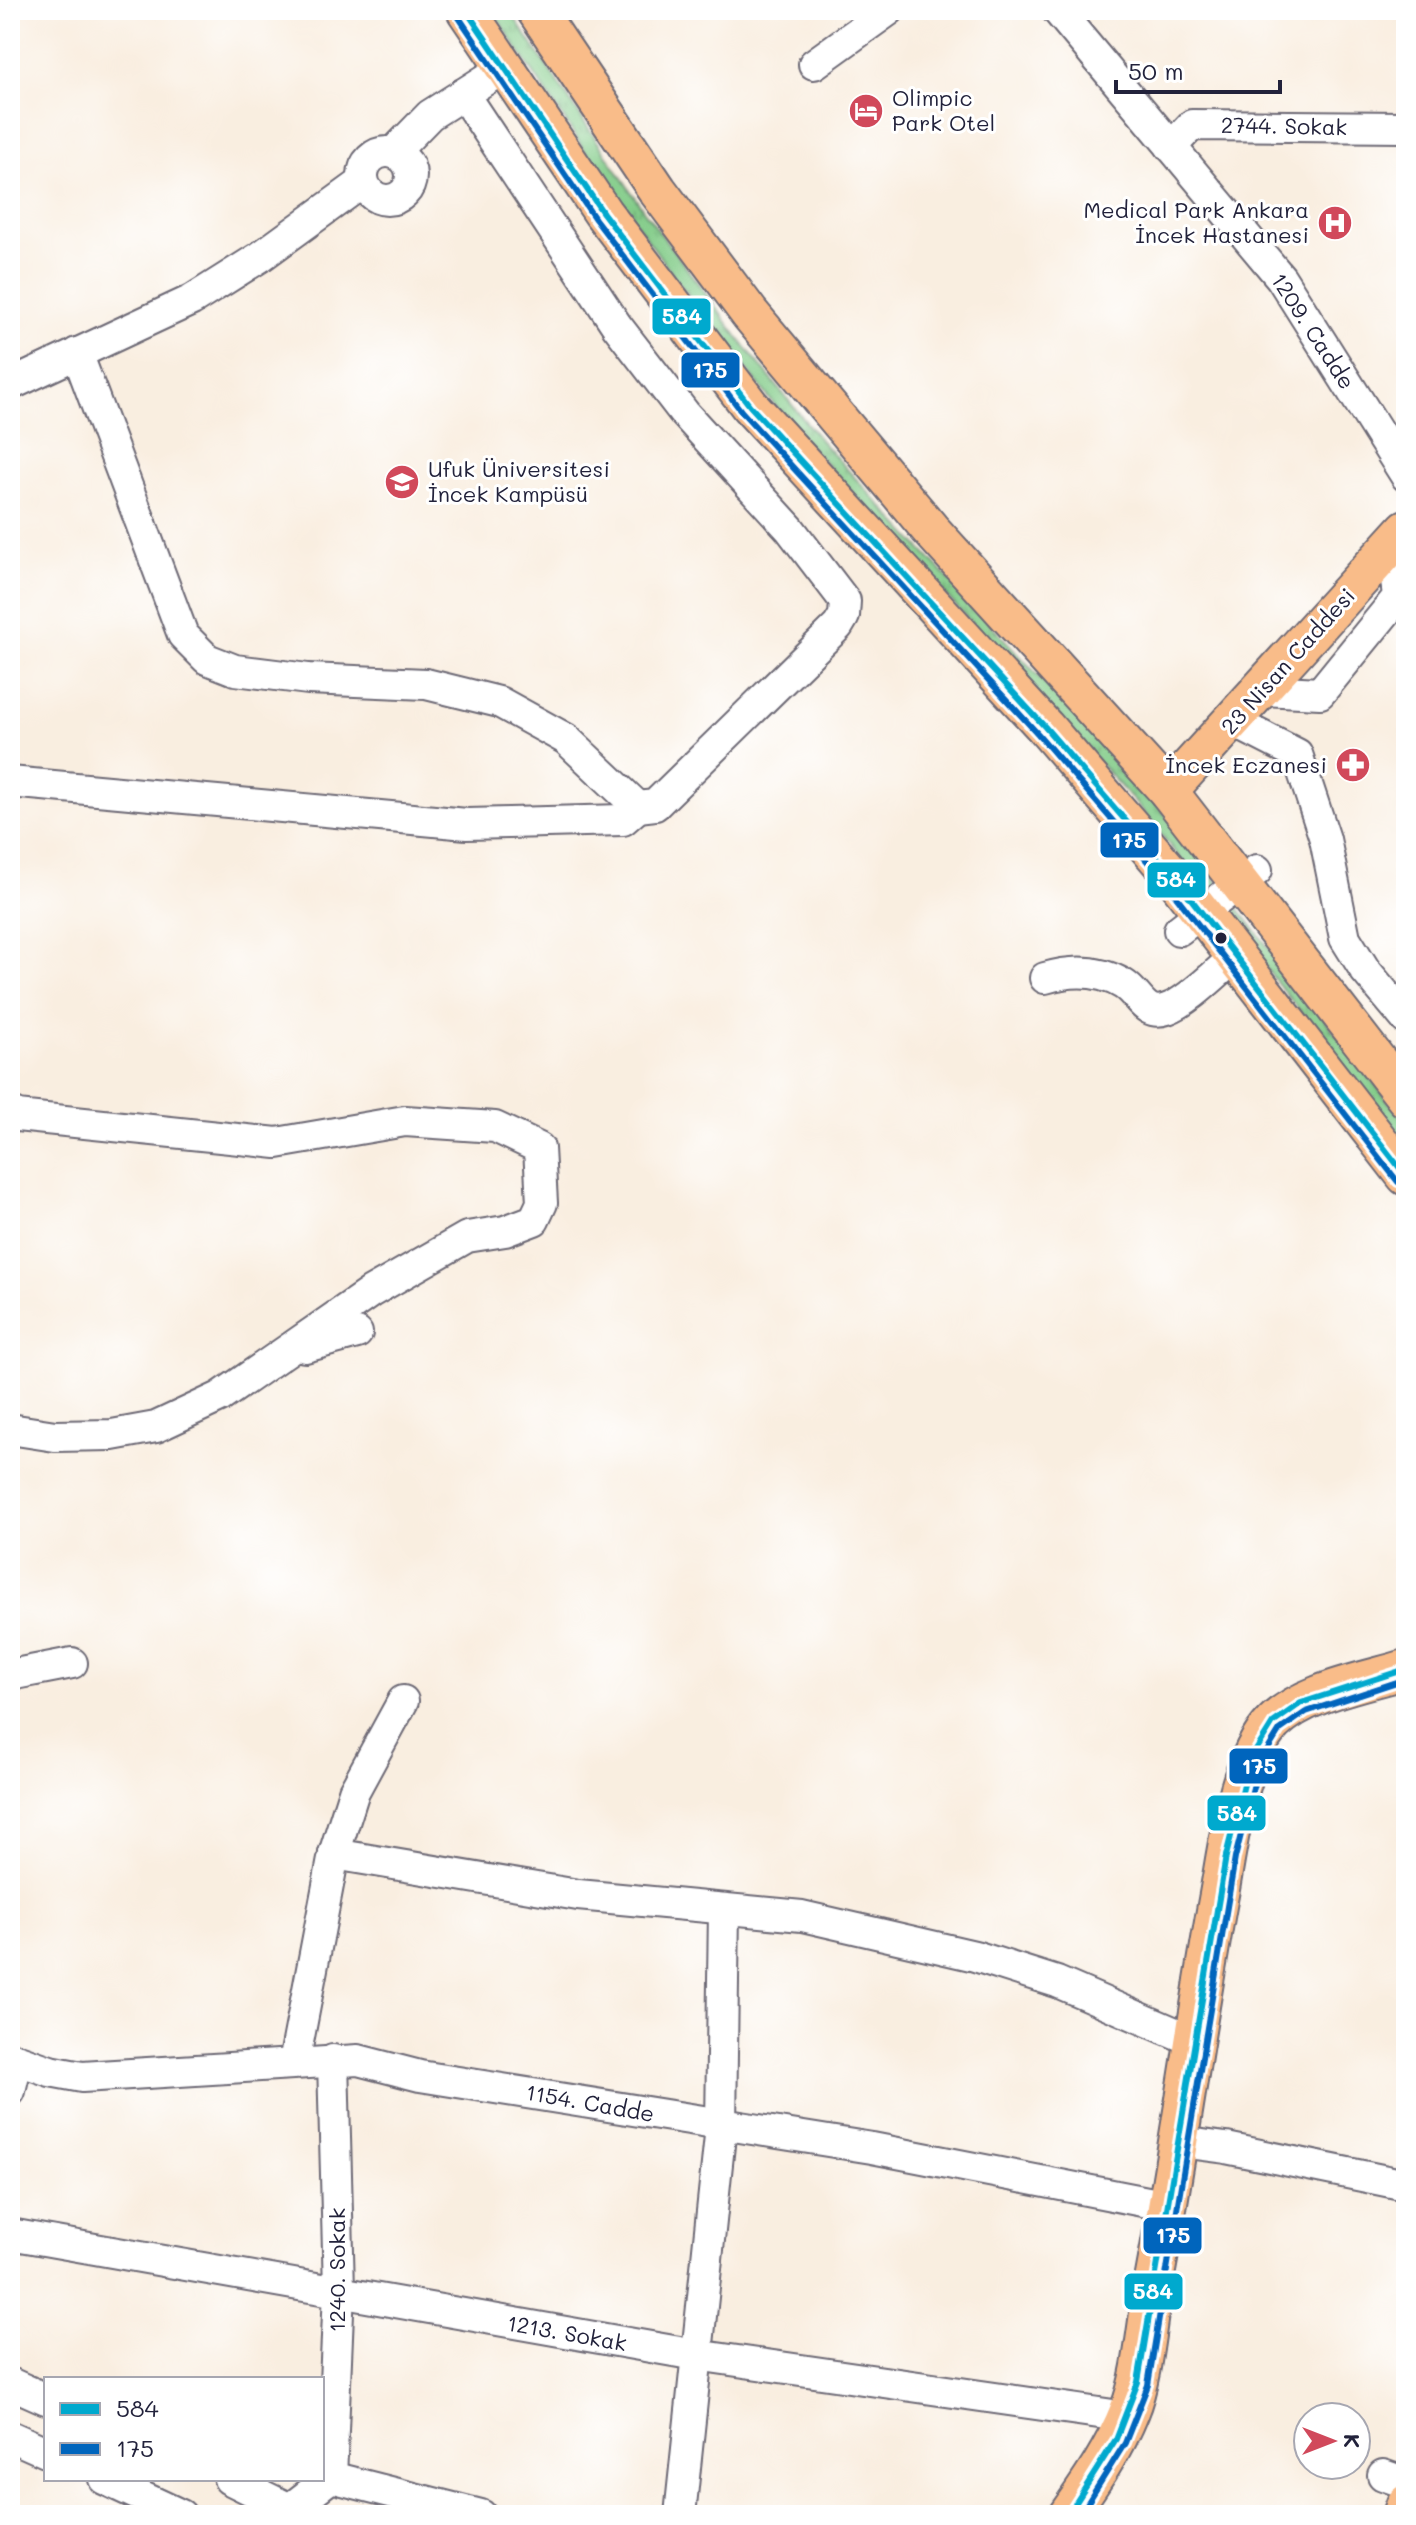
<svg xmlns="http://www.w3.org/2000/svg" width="1416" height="2525" font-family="Mali,sans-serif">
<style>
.grass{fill:url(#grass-tufts);stroke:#527762;stroke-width:2}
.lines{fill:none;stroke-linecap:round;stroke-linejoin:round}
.minor-casing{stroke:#6d6975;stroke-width:34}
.major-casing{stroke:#6d6975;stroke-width:42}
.minor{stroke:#fff;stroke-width:30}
.major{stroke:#f9bc89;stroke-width:38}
.bus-1-casing{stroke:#fff;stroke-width:12}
.bus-2-casing{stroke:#fff;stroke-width:12}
.bus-1{stroke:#00a9ce;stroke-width:6}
.bus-2{stroke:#0065bd;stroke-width:6}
.bus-dot{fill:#22223b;stroke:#fff;stroke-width:3}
.labels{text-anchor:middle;stroke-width:6;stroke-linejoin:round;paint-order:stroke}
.poi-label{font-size:22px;fill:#22223b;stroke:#fff;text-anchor:start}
.street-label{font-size:22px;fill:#22223b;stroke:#fff}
.line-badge{stroke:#fff;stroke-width:3}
.badge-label{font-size:22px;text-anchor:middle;font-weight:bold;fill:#fff}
</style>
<defs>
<pattern id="grass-tufts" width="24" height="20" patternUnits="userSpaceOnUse" patternTransform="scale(2)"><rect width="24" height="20" fill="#83cc89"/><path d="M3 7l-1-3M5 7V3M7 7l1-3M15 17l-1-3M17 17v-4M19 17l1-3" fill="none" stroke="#71af77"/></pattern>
</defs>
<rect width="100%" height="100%" fill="#fff"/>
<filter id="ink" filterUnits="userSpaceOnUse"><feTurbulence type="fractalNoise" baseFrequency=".0125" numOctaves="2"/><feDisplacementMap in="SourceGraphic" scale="16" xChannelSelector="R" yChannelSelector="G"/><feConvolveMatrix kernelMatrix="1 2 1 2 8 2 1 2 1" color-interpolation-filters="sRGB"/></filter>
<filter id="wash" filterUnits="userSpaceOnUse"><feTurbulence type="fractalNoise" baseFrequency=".006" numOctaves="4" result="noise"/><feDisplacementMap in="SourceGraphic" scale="32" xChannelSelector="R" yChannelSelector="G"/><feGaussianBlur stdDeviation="1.8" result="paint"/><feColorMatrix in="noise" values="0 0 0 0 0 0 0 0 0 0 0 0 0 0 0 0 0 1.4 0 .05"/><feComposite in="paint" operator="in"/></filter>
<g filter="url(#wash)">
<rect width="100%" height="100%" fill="#f9eee0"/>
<path class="grass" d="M492,10H509L644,211L743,344L821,441L1156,803L1406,1124V1147L1141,809L788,422L676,279L599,172Z"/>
</g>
<g filter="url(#ink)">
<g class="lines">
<g class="minor-casing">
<g id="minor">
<path d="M1057,10L1281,278L1406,476"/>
<path d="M814,64L889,10"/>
<path d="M1171,147L1192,125L1406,127"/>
<circle cx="387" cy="176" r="24"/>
<path d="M394,152L430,115L504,68"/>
<path d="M77,353L183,635L207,659L235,670L308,679L426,684L499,702L566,739L638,807L655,805L838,626L844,616L845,601L790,529L685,414L617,326L463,94"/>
<path d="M10,385L192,300L260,257L363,182"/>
<path d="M1263,690L1320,693L1398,597L1392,545"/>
<path d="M1234,722L1297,754L1325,839L1345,938L1365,970L1406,1019"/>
<path d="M10,782L467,824L623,820L638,807"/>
<path d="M1179,930L1257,870"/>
<path d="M1045,978C1072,970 1099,970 1123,984C1140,994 1143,1017 1167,1009C1188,1002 1219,970 1236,956"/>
<path d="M10,1111L17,1116L277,1143L405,1121L495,1127L539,1148L542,1203L534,1220L505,1231L467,1237L371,1292L220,1397L156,1427L112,1435L55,1436L10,1429"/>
<path d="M305,1347L357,1333"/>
<path d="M10,1675L72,1663"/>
<path d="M334,1854L578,1895L802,1916L975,1956L1057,1982L1194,2041"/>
<path d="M10,2057L50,2071L82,2077L358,2060L420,2076L872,2148L1168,2206"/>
<path d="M294,2063L334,1854L354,1791L403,1701"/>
<path d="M10,2091L17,2061"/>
<path d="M1180,2142L1226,2148L1406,2185"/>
<path d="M10,2234L696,2355L1127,2417"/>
<path d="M10,2383L46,2399"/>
<path d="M10,2436L46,2452"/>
<path d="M1383,2475L1406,2483"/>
<path d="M331,2477L481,2515"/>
<path d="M104,2479L181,2515"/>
<path d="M229,2479L302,2515"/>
<path d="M291,2508L331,2477L339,2290L333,2060"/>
<path d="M680,2515L721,2126L724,1909"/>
</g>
</g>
<g class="major-casing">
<g id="major">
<path d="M466,10L603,213L750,406L1045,727L1174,877L1406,1176"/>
<path d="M536,10L658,191L750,314L930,529L1168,791L1406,1098"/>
<path d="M1168,791L1406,529"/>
<path d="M1068,2515C1091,2482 1114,2449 1129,2411C1143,2378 1147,2319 1154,2281C1178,2154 1195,2027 1218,1900C1228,1848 1236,1762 1273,1723C1305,1691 1364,1682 1406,1669"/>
<path d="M1402,2515L1406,2504"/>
</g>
</g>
<use href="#minor" class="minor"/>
<use href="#major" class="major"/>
<g class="bus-1-casing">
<g id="bus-1">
<path d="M466,10L603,213L750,406L1045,727L1174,877L1406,1176"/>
<path d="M1068,2515L1116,2439L1138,2382L1226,1856L1250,1760L1273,1723L1301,1703L1406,1669"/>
</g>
</g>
<g class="bus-2-casing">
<g id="bus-2">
<path d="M458,16L595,219L742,412L1038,734L1166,883L1398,1182"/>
<path d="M1080,2515L1125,2443L1148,2385L1235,1858L1259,1764L1280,1730L1306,1712L1406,1679"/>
</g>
</g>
<use href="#bus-1" class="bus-1"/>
<use href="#bus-2" class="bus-2"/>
</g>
</g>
<defs>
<g id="hotel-disc" transform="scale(1.8)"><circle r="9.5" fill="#d1495b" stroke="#fff"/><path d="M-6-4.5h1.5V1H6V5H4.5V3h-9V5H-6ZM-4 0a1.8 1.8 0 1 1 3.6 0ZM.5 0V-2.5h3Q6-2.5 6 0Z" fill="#fff"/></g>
<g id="hospital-disc" transform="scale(1.8)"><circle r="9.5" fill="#d1495b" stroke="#fff"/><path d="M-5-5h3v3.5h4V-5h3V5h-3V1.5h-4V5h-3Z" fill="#fff"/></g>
<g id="university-disc" transform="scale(1.8)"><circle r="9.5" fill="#d1495b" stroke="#fff"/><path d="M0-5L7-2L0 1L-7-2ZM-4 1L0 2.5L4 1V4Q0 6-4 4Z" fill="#fff"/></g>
<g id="pharmacy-disc" transform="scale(1.8)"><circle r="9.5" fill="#d1495b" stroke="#fff"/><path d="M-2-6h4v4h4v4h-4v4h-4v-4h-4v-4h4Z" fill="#fff"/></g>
</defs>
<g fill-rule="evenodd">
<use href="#hotel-disc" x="866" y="111"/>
<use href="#hospital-disc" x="1335" y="223"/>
<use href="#university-disc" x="402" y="482"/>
<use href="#pharmacy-disc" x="1353" y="765"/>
</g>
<circle class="bus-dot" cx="1221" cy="938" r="7"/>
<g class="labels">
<g class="poi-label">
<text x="892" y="106">Olimpic<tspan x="892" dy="25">Park Otel</tspan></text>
<text x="1309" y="218" text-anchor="end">Medical Park Ankara<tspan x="1309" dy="25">İncek Hastanesi</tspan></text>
<text x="428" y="477">Ufuk Üniversitesi<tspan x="428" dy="25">İncek Kampüsü</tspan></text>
<text x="1327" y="773" text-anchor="end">İncek Eczanesi</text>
</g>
<g class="street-label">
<text transform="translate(1284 126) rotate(1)" y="8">2744. Sokak</text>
<text transform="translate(1313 331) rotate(57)" y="8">1209. Cadde</text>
<text transform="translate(1288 661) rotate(-48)" y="8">23 Nisan Caddesi</text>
<text transform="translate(590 2103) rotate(10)" y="8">1154. Cadde</text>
<text transform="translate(337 2270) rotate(-90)" y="8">1240. Sokak</text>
<text transform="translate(567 2333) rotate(10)" y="8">1213. Sokak</text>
</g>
</g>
<g class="line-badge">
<rect x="651" y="297" width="61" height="39" rx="8" fill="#00a9ce"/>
<rect x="680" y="351" width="61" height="38" rx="8" fill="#0065bd"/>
<rect x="1099" y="821" width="61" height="38" rx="8" fill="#0065bd"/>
<rect x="1146" y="861" width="61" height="38" rx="8" fill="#00a9ce"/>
<rect x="1228" y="1747" width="61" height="38" rx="8" fill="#0065bd"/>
<rect x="1206" y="1794" width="61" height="38" rx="8" fill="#00a9ce"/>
<rect x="1142" y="2216" width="61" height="39" rx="8" fill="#0065bd"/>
<rect x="1123" y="2272" width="61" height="39" rx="8" fill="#00a9ce"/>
</g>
<g class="badge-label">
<text x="682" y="324">584</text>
<text x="710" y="378">175</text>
<text x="1129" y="848">175</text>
<text x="1176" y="887">584</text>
<text x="1259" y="1774">175</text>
<text x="1237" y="1821">584</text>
<text x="1173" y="2243">175</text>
<text x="1153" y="2299">584</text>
</g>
<rect width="1416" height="2525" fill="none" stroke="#fff" stroke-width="40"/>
<rect x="44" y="2377" width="280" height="104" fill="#ffffff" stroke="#a7a7b1" stroke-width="2"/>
<rect x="60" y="2403" width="40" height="12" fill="#00a9ce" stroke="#a7a7b1" stroke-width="2"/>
<text x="116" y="2417" font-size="24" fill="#22223b">584</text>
<rect x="60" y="2443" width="40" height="12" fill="#0065bd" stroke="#a7a7b1" stroke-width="2"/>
<text x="116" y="2457" font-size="24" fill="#22223b">175</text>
<g transform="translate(1332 2441) rotate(90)"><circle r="38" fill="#ffffff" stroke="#a7a7b1" stroke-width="2"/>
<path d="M0-6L14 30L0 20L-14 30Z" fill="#d1495b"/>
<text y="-12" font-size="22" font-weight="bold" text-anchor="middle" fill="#22223b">K</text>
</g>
<path d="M1116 80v12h164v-12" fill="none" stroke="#22223b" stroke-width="4"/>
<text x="1128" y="80" font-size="24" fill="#22223b" stroke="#ffffff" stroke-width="6" paint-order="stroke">50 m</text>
</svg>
